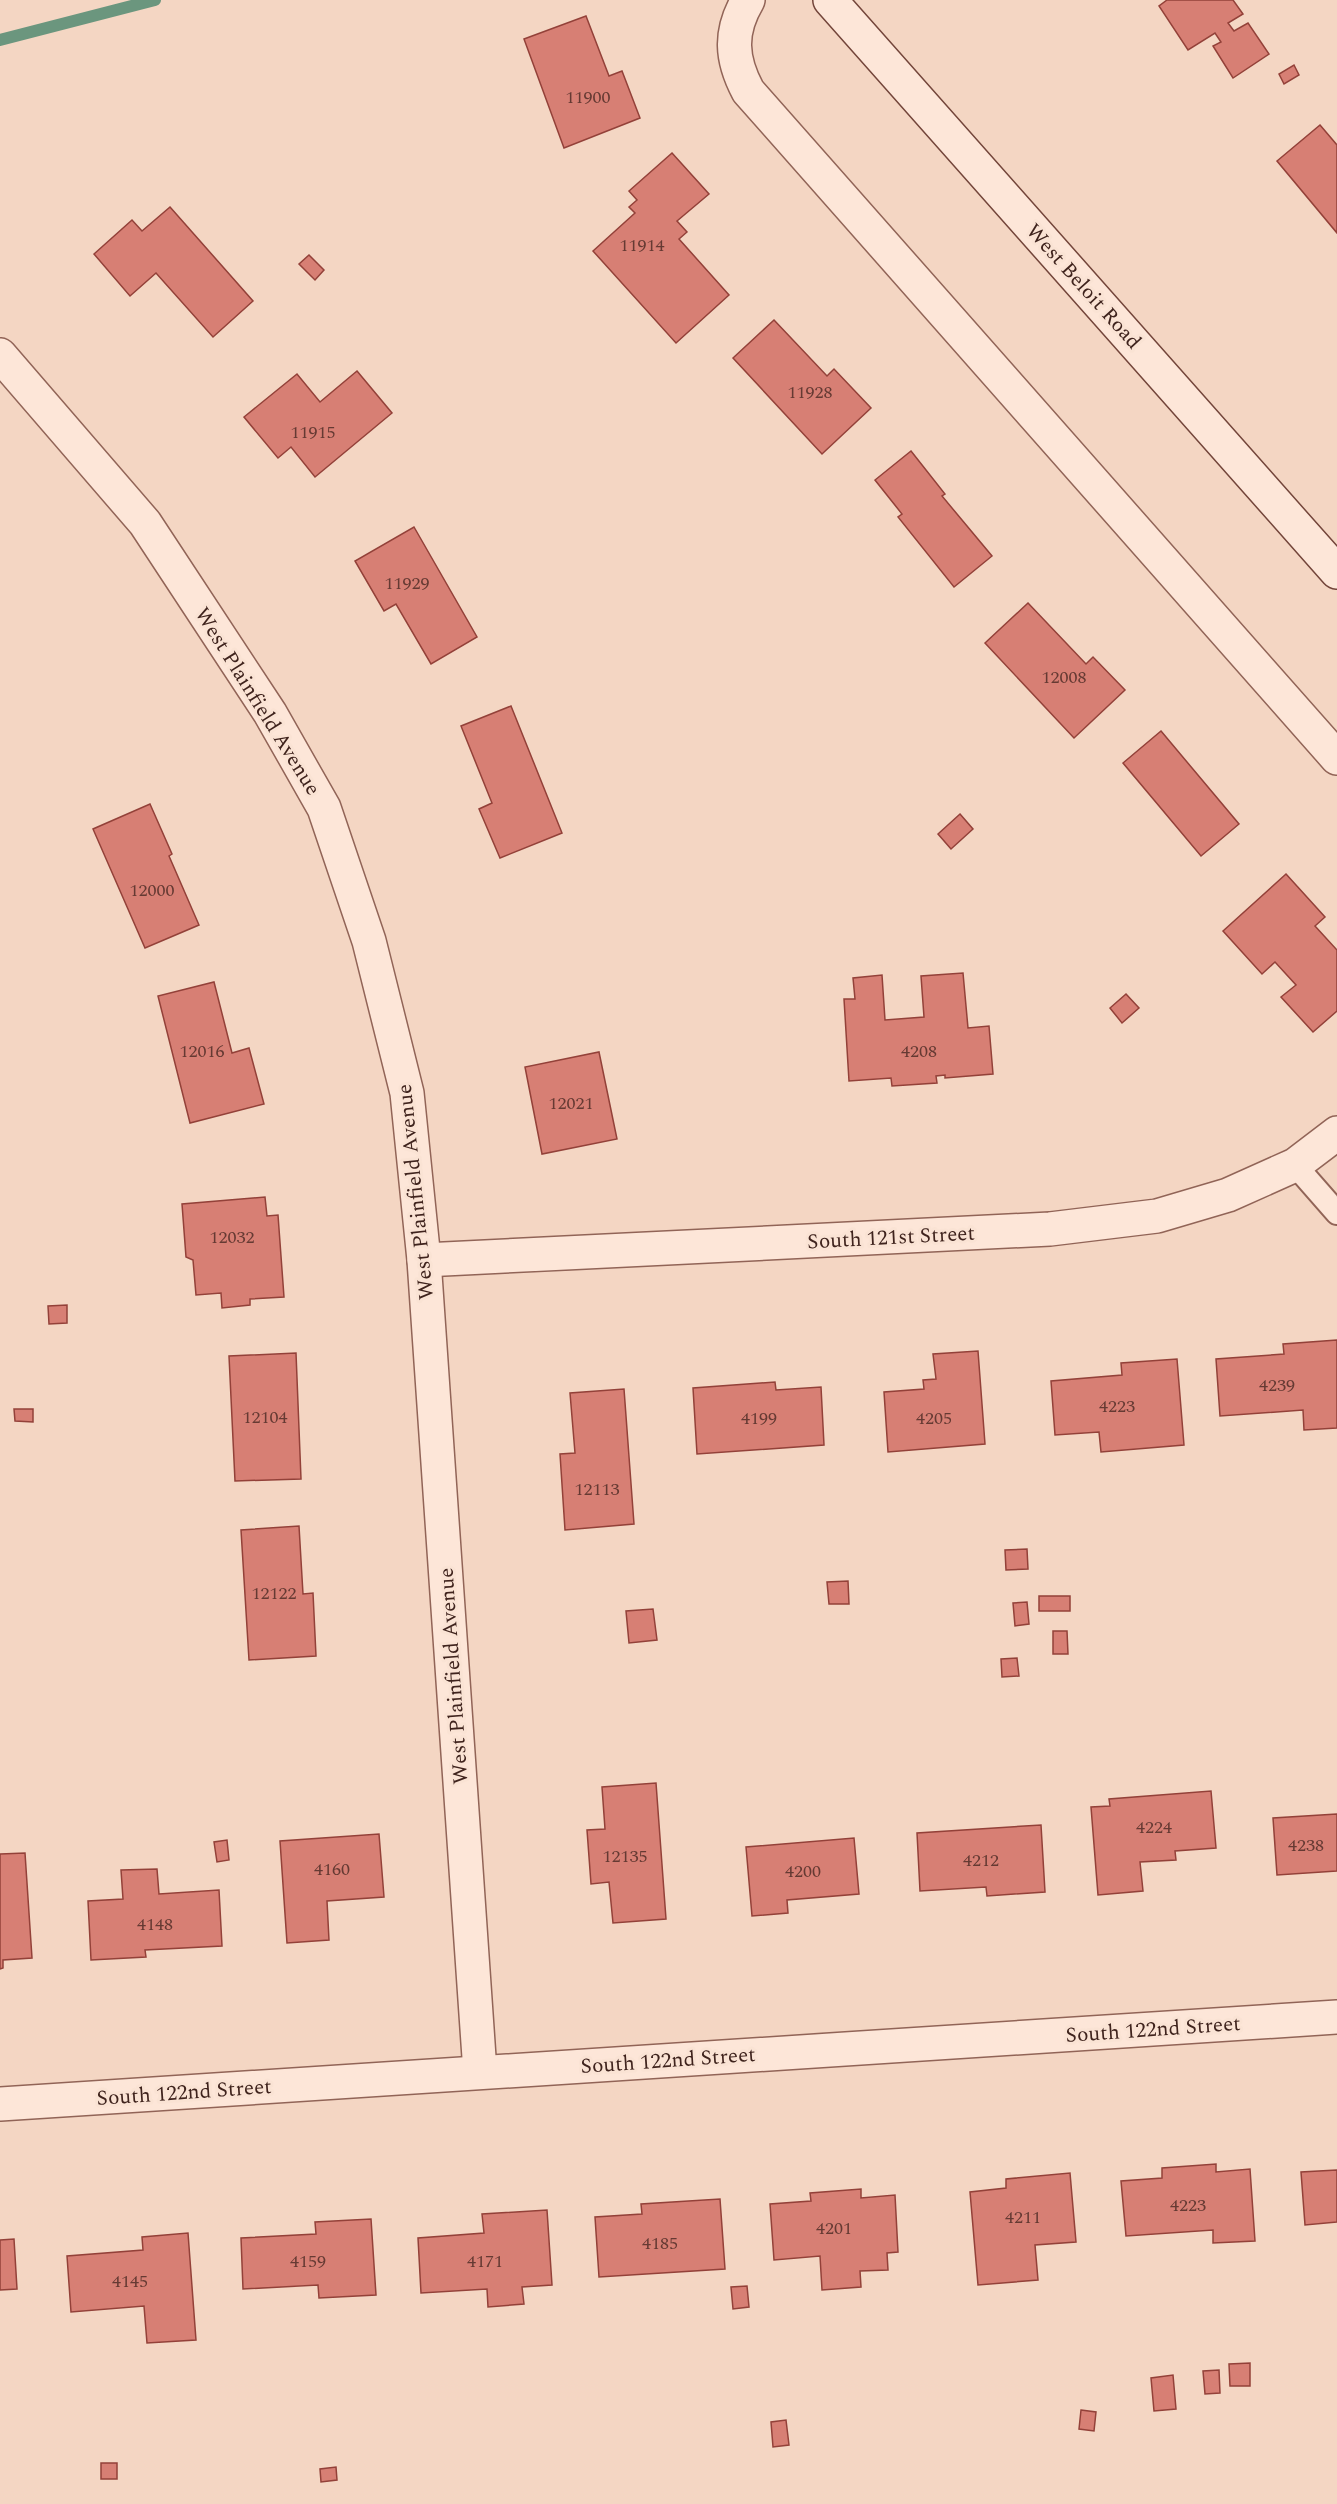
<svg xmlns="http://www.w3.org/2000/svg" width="1337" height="2504" font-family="Spectral,serif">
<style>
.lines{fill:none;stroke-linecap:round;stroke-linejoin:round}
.stream{stroke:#6b967e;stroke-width:12}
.building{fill:#d77f74;stroke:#934139;stroke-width:1.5}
.service-casing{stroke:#916457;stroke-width:26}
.minor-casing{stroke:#916457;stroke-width:36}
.secondary-casing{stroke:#73453a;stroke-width:36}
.service{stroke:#fde6d8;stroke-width:22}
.minor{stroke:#fde6d8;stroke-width:33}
.secondary{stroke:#fde6d8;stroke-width:33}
.labels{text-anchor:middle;stroke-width:6;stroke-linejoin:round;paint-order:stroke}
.number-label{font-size:18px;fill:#653a33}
.street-label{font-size:21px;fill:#3f231d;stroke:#fae3d4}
</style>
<rect width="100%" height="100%" fill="#f4d6c3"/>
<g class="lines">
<path class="stream" d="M0,40L155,0"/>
</g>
<g class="building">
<path d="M1167,0H1233L1243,14L1228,23L1234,31L1248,23L1269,54L1233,78L1213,46L1221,42L1215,33L1188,50L1159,6Z"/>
<path d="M586,16L609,76L622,71L640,118L564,148L524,39Z"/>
<path d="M1294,65L1299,75L1284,84L1279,74Z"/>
<path d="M1320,125L1337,145V233L1277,161Z"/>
<path d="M672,153L709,194L677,221L687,232L679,239L729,295L676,343L593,251L635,213L629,207L637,200L629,191Z"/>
<path d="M170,207L253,301L213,337L156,273L130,296L94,254L132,220L142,231Z"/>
<path d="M309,255L324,270L315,280L299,264Z"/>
<path d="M774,320L827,376L834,369L871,408L822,454L733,358Z"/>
<path d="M357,371L392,413L315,477L291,447L278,458L244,417L297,374L320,402Z"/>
<path d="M911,451L945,494L942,496L992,556L954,587L898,517L902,514L875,480Z"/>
<path d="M414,527L477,637L431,664L396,604L384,611L355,561Z"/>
<path d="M1028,603L1086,664L1093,657L1125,690L1074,738L985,643Z"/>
<path d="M511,706L562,833L500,858L479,809L492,803L461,726Z"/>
<path d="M1161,731L1239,824L1201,856L1123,763Z"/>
<path d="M150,804L172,854L169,856L199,925L145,948L93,829Z"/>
<path d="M960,814L973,829L951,849L938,834Z"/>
<path d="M1286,874L1325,917L1315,926L1337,950V1011L1313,1032L1281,997L1296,985L1275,962L1262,974L1223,931Z"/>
<path d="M963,973L968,1028L989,1026L993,1074L945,1078V1075L936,1076L937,1083L892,1086L891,1078L849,1081L844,999H855L853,978L882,975L885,1020L924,1017L921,976Z"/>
<path d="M214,982L232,1053L249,1048L264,1104L190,1123L158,996Z"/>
<path d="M1126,994L1139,1008L1122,1023L1110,1008Z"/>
<path d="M599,1052L617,1139L542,1154L525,1067Z"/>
<path d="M265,1197L267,1216L278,1215L284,1297L250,1299V1305L222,1308L221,1293L196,1295L193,1260L186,1257L182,1204Z"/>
<path d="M67,1305V1323L49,1324L48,1306Z"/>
<path d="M1337,1340V1428L1304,1430L1303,1410L1220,1416L1216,1359L1284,1354L1283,1344Z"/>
<path d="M978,1351L985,1444L888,1452L884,1392L924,1389L923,1380L936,1379L933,1354Z"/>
<path d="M296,1353L301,1479L235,1481L229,1356Z"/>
<path d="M1177,1359L1184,1445L1101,1452L1099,1432L1055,1435L1051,1381L1122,1375L1121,1363Z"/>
<path d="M775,1382L776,1390L821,1387L824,1445L697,1454L693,1388Z"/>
<path d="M624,1389L634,1524L565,1530L560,1454L575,1453L570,1393Z"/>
<path d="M14,1409H33V1422L15,1421Z"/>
<path d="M299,1526L303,1594L313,1593L316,1656L249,1660L241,1530Z"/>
<path d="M1027,1549L1028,1569L1006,1570L1005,1550Z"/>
<path d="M848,1581L849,1604H829L827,1582Z"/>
<rect x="1039" y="1596" width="31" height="15"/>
<path d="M1027,1602L1029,1624L1015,1626L1013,1603Z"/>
<path d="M653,1609L657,1640L629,1643L626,1611Z"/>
<path d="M1053,1631H1067L1068,1654H1053Z"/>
<path d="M1017,1658L1019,1676L1002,1677L1001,1659Z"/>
<path d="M656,1783L666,1919L613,1923L609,1882L591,1884L587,1830L605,1829L602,1787Z"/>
<path d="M1211,1791L1216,1848L1175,1851L1176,1860L1140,1862L1143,1891L1098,1895L1091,1807L1110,1806L1109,1799Z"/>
<path d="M1337,1814V1871L1277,1875L1273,1818Z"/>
<path d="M1041,1825L1045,1892L987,1896L986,1887L920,1891L917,1833Z"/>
<path d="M379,1834L384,1897L327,1901L329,1940L287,1943L280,1841Z"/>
<path d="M854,1838L859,1894L787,1900L788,1913L752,1916L746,1847Z"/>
<path d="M227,1840L229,1860L217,1862L214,1842Z"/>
<path d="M25,1853L32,1958L3,1960V1968L0,1969V1854Z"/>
<path d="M157,1869L159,1894L219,1890L222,1946L145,1950L146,1957L91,1960L88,1901L123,1899L121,1870Z"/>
<path d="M1216,2164V2172L1250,2169L1255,2241L1213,2243V2230L1126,2236L1121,2181L1162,2178V2168Z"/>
<path d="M1337,2170V2222L1305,2225L1301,2172Z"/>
<path d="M1070,2173L1076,2242L1035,2245L1038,2280L978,2285L970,2192L1006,2188V2179Z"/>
<path d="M861,2189V2198L895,2195L898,2252L887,2253L888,2270L860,2271L861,2287L822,2290L820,2256L774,2260L770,2204L811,2201L810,2193Z"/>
<path d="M720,2199L725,2269L599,2277L595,2217L642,2214L641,2204Z"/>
<path d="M547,2210L552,2285L522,2287L524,2304L488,2307L487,2289L421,2293L418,2238L484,2233L482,2214Z"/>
<path d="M371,2219L376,2295L319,2298L318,2285L243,2289L241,2238L316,2234L315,2222Z"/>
<path d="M188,2233L196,2340L147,2343L144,2306L71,2312L67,2256L143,2250L142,2237Z"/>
<path d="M14,2239L17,2289L0,2290V2240Z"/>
<path d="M747,2286L749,2307L733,2309L731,2287Z"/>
<path d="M1250,2363V2386H1230L1229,2364Z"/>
<path d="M1219,2370L1220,2393L1205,2394L1203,2371Z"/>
<path d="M1173,2375L1176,2409L1154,2411L1151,2378Z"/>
<path d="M1081,2410L1096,2412L1094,2431L1079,2429Z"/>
<path d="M786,2420L789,2445L773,2447L771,2422Z"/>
<rect x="101" y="2463" width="16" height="16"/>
<path d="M336,2467L337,2480L321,2482L320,2469Z"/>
</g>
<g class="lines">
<g class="service-casing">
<path id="service" d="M1295,1165L1337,1213"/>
</g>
<g class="minor-casing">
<g id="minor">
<path d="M748,0C729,32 731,59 748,91L1337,758"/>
<path d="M0,355L145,523L270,713L324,808L369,941L407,1093L424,1260L480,2072"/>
<path d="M424,1260L1050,1229L1157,1216L1228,1195L1295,1165L1337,1133"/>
<path d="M0,2104L1337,2017"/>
</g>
</g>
<g class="secondary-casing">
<path id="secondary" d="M830,0L1337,572"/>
</g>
<use href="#service" class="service"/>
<use href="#minor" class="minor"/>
<use href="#secondary" class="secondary"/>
</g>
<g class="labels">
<g class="number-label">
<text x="588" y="103">11900</text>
<text x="642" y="251">11914</text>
<text x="810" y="398">11928</text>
<text x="313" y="438">11915</text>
<text x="407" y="589">11929</text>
<text x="1064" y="683">12008</text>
<text x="152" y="896">12000</text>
<text x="202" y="1057">12016</text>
<text x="919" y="1057">4208</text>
<text x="571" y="1109">12021</text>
<text x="232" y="1243">12032</text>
<text x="1277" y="1391">4239</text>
<text x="1117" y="1412">4223</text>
<text x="265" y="1423">12104</text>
<text x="759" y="1424">4199</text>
<text x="934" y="1424">4205</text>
<text x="597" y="1495">12113</text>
<text x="274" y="1599">12122</text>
<text x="1154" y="1833">4224</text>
<text x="1306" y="1851">4238</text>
<text x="625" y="1862">12135</text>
<text x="981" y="1866">4212</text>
<text x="332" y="1875">4160</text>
<text x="803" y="1877">4200</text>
<text x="155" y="1930">4148</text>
<text x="1188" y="2211">4223</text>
<text x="1023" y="2223">4211</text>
<text x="834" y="2234">4201</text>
<text x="660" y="2249">4185</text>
<text x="308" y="2267">4159</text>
<text x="485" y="2267">4171</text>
<text x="130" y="2287">4145</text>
</g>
<g class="street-label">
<text transform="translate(1084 286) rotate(48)" y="7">West Beloit Road</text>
<text transform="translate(258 701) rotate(58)" y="7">West Plainfield Avenue</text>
<text transform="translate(415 1192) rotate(-96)" y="7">West Plainfield Avenue</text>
<text transform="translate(891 1237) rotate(-3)" y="7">South 121st Street</text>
<text transform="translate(453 1676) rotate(-94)" y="7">West Plainfield Avenue</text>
<text transform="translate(1153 2029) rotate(-4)" y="7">South 122nd Street</text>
<text transform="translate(668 2060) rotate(-4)" y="7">South 122nd Street</text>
<text transform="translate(184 2092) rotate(-4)" y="7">South 122nd Street</text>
</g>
</g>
</svg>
